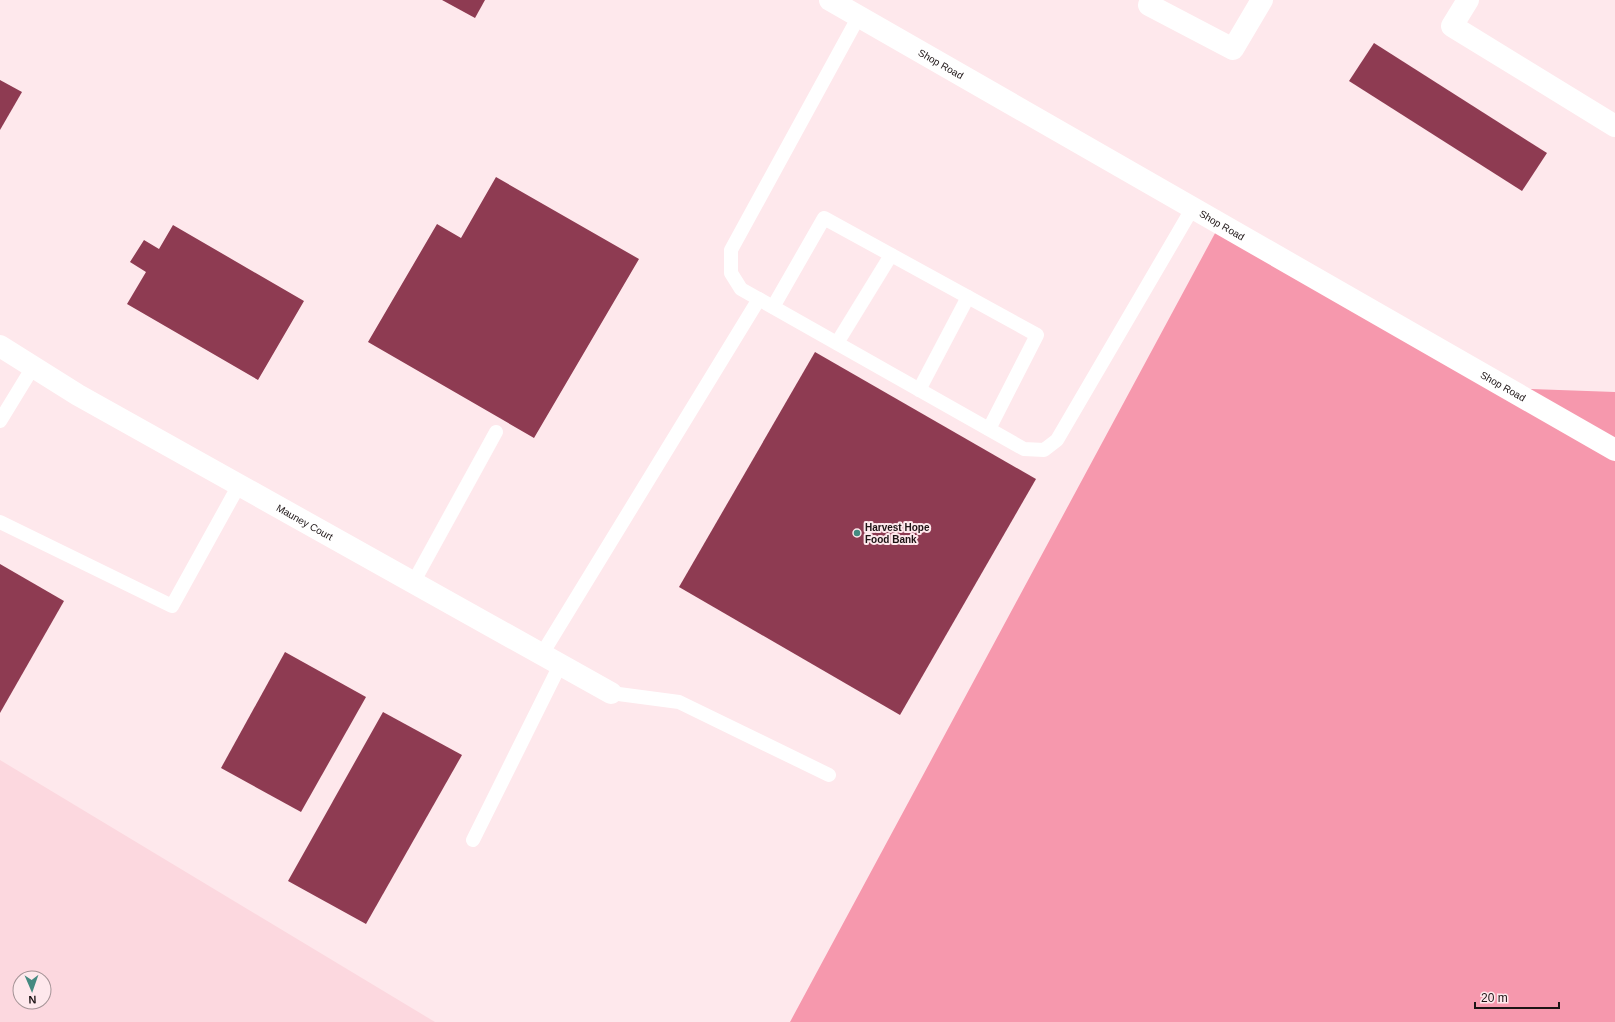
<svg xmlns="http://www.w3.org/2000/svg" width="1615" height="1022" font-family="Helvetica,sans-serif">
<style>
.built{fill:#fcd8df;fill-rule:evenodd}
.forest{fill:#f698ad}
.building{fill:#8e3b52}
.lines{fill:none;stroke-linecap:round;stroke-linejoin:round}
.service{stroke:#fff;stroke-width:14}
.minor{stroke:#fff;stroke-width:22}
.tertiary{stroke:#fff;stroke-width:22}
.poi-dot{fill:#448a81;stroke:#fee8ec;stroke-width:1.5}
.labels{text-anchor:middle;stroke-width:4;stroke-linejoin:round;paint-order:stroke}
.street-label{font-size:10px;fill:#1d1415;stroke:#fee8ec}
.poi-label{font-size:10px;font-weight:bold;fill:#1d1415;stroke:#fee8ec;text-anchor:start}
</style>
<rect width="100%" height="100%" fill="#fee8ec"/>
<path class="built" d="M0,760L435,1022H0ZM20,978H44V1002H20Z"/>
<path class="forest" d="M1220,224L1507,388L1615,392V1022H790Z"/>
<g class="building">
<path d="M442,0H485L475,18Z"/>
<path d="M1374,43L1547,153L1522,191L1349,81Z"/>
<path d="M0,80L22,92L0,130Z"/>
<path d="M496,177L639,259L534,438L368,342L437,224L461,238Z"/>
<path d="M173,225L304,301L258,380L127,304L146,272L130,262L144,240L159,249Z"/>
<path d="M815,352L1036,479L900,715L679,587Z"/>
<path d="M0,564L64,601L0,713Z"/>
<path d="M285,652L366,697L301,812L221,768Z"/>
<path d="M383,712L462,755L366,924L288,881Z"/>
</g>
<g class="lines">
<g class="service">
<path d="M859,16L731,250V273L741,289L1024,449L1044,450L1057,440L1192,209"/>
<path d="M773,307L824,218L1037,335L989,429"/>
<path d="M837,343L891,255"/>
<path d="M919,390L968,297"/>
<path d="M0,421L33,367"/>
<path d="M0,522L172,606L239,485"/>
<path d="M413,583L496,432"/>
<path d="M542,654L759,299"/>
<path d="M611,693L679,702L829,775"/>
<path d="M473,840L560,665"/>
</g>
<g class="minor">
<path d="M1468,0L1452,26L1615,126"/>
<path d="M1149,5L1233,49L1262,0"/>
<path id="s1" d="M0,346L78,395L611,693"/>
</g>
<path class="tertiary" id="s2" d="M830,0L1615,450"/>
</g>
<circle class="poi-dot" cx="857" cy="533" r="4"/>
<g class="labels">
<g class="street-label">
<text dy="4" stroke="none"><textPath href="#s2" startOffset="128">Shop Road</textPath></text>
<text dy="4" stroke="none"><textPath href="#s2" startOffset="452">Shop Road</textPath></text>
<text dy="4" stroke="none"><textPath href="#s2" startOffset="776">Shop Road</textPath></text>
<text dy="4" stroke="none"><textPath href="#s1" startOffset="352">Mauney Court</textPath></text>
</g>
<g class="poi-label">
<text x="865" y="531">Harvest Hope<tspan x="865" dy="12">Food Bank</tspan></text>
</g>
</g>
<g transform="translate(32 990) rotate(178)"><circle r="19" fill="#fee8ec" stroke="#a49396"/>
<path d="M0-3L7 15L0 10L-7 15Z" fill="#448a81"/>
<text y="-6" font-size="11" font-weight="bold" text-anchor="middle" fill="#1d1415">N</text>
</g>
<path d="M1475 1002v6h84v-6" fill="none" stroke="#1d1415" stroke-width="2"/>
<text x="1481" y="1002" font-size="12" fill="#1d1415" stroke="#fee8ec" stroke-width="3" paint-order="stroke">20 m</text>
</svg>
